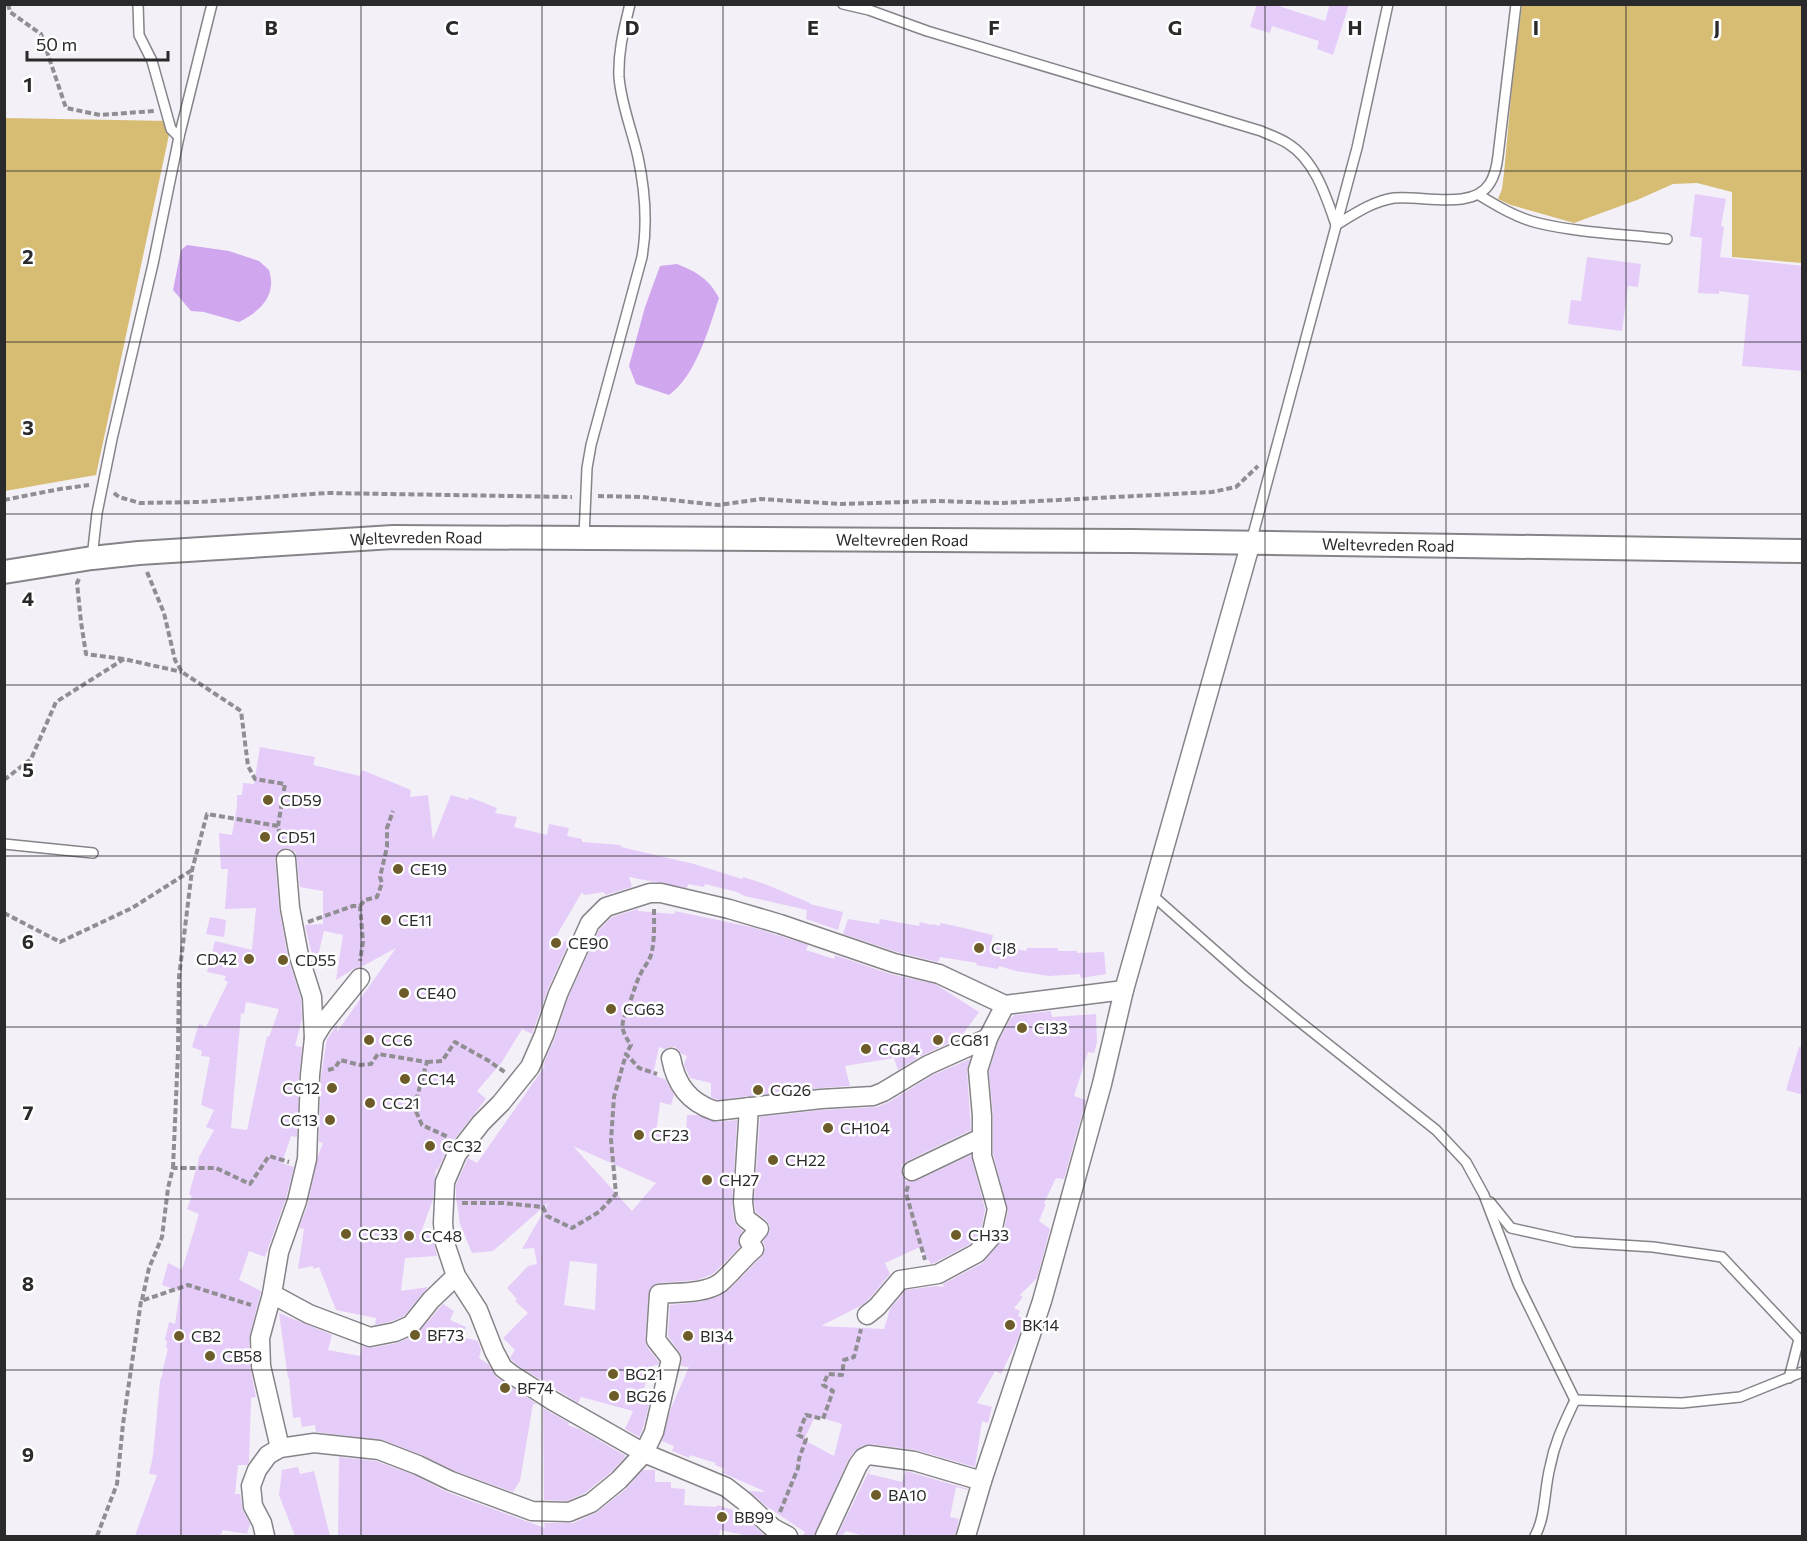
<svg xmlns="http://www.w3.org/2000/svg" width="1807" height="1541" font-family="Commissioner,sans-serif">
<style>
.green{fill:#d7bd74}
.water{fill:#d0a7ef}
.building{fill:#e5ccf9;fill-rule:evenodd}
.lines{fill:none;stroke-linecap:round;stroke-linejoin:round}
.service-casing{stroke:#868389;stroke-width:12}
.minor-casing{stroke:#868389;stroke-width:21}
.tertiary-casing{stroke:#868389;stroke-width:26}
.path{stroke:#918e93;stroke-width:4;stroke-dasharray:6 3;stroke-linecap:butt}
.service{stroke:#fff;stroke-width:9}
.minor{stroke:#fff;stroke-width:18}
.tertiary{stroke:#fff;stroke-width:22}
.grid{fill:none;stroke:#2a292b;stroke-width:1.5;stroke-opacity:0.55}
.poi-dot{fill:#6d5c2a;stroke:#fff;stroke-width:2}
.labels{text-anchor:middle;stroke-width:5;stroke-linejoin:round;paint-order:stroke}
.street-label{font-size:16px;fill:#2a292b;stroke:#fff}
.poi-label{font-size:16px;fill:#2a292b;stroke:#fff;text-anchor:start}
.grid-label{font-size:20px;text-anchor:middle;font-weight:bold;fill:#2a292b;stroke:#fff;stroke-width:5;stroke-linejoin:round;paint-order:stroke}
</style>
<rect width="100%" height="100%" fill="#f4f0f7"/>
<g class="green">
<path d="M1522,5H1802V263L1732,257V192L1697,183L1673,184L1637,200L1574,223L1511,205L1498,199L1502,189L1504,173L1513,75Z"/>
<path d="M5,118L172,121L96,475L5,491Z"/>
</g>
<g class="water">
<path d="M187,245L229,251L259,261L269,270C270,274 272,281 271,285C270,303 253,315 239,322L204,312L191,311L173,290L181,250Z"/>
<path d="M677,264C697,272 709,279 719,298C709,328 696,376 669,395L636,384L629,366L645,307L660,266Z"/>
</g>
<g class="building">
<path d="M1257,4H1272L1325,21L1330,4H1349L1333,55L1317,49L1319,41L1272,26L1270,33L1250,27Z"/>
<path d="M1695,194L1726,199L1721,226L1724,227L1720,257L1803,266V371L1742,366L1749,295L1719,291V294L1698,293L1702,238L1690,236Z"/>
<path d="M1587,257L1641,264L1638,287L1628,286L1622,331L1568,324L1571,300L1581,301Z"/>
<path d="M260,747L315,757L313,765L360,776L362,770L411,790L410,797L428,795L433,840L451,795L468,800L469,797L497,808L495,813L517,817L514,827L547,835L549,824L569,828L567,836L582,839V842L621,845V847L694,864L742,879L743,877L765,884L810,903V904L843,912L838,930L806,919L807,910L745,896L737,892L705,884L704,887L688,884L687,888L629,877L632,887L605,895L604,892L584,895L582,892L548,950L571,938L548,989L532,1034L522,1029L502,1062L477,1091L486,1099L448,1147L437,1171L436,1168L433,1199L422,1230H432L434,1244L437,1256L405,1258L401,1291L428,1287L404,1316L392,1321L375,1325L376,1318L336,1310L319,1267L313,1269V1266L298,1269L304,1229L299,1228L308,1204L318,1156L323,1143L319,1142L321,1076L327,1039L337,1025V1032L396,948L361,967L355,968L336,980L343,935L324,931L315,968L305,925L323,924V891L300,887L296,853L291,849L286,848L279,850L276,855L275,860L279,909L288,958L301,999L302,1019L295,1046L302,1047L299,1075L297,1137L291,1136L282,1163L294,1167L286,1198L265,1257L249,1251L239,1280L261,1291L249,1338L250,1366L256,1397L251,1398L249,1462L247,1465H238L235,1494H240L243,1511L250,1524L247,1534L223,1530L220,1536H135L157,1475L149,1474L153,1456L160,1381L163,1373H162L168,1349L166,1348L167,1341L165,1340L169,1322L175,1324L180,1291L162,1285L168,1263L182,1270L199,1214L187,1209L192,1196L189,1194L199,1159H198L214,1130L206,1127L214,1110L201,1105L210,1057L201,1056L202,1051L192,1047L199,1024L206,1027L228,982L224,980L226,976L207,972L215,941L252,950L256,908L225,909L228,869H221L219,833L232,835L237,806V795H242L243,783L254,784ZM246,1002L279,1009L269,1037L267,1036L247,1130L231,1128L241,1013L244,1014Z"/>
<path d="M638,909V911L674,914L675,911L751,927L777,935L808,945L806,950L834,959L835,955L890,974L935,984L979,1012L960,1038L923,1055L898,1070L894,1058L845,1066L850,1086L820,1088L717,1100L711,1097V1083L690,1078L684,1065L687,1056L682,1054L675,1047H669L665,1049L659,1047L653,1075L665,1079L674,1095L671,1105L660,1102L656,1134H686L687,1115H697L716,1122L737,1120L732,1203L734,1220L737,1226L743,1231L738,1240L740,1247L713,1274L697,1280L658,1283L649,1289L645,1340L647,1347L659,1362L658,1365H654L653,1368H649L642,1398L650,1401L643,1428L639,1437L625,1429L633,1411L581,1397L578,1403L517,1365L510,1358L515,1350L503,1338L528,1313L515,1301L517,1299L507,1288L528,1266L537,1264L534,1248L522,1249L549,1202L493,1251L472,1253L460,1224L456,1197V1185L467,1160L468,1158L477,1163L545,1066L543,1065L554,1040L568,998L599,930L612,917ZM573,1146L656,1183L632,1211ZM570,1261L597,1264L595,1310L564,1305Z"/>
<path d="M210,917L226,920L224,937L206,934Z"/>
<path d="M848,919L879,924L880,919L919,926L920,922L932,925L933,924L940,926V923L955,926L993,935L991,944L1026,951L1027,948H1058V951H1077V953L1104,952L1106,974L1081,978L1080,974L1049,976L1016,971L999,966L998,969L976,965L977,963L940,957L938,962L897,952L843,934Z"/>
<path d="M1051,1011L1052,1017L1096,1014L1097,1042L1094,1053L1088,1052L1074,1096L1086,1100L1064,1179L1056,1178L1044,1203L1046,1204L1039,1221L1050,1229L1037,1278L1020,1295L1023,1297L1014,1308L1020,1311L1018,1316L1024,1319L1017,1341L1001,1374L995,1371L977,1403L992,1407L988,1423L982,1421L975,1467L916,1450L870,1444L864,1445L854,1451L848,1460L814,1536H803L805,1532L766,1506L749,1491L766,1492L723,1473L725,1469L715,1465L716,1463L690,1455L689,1458L672,1451L674,1446L662,1441L671,1408L689,1367L681,1366L682,1356L668,1336L670,1305L700,1302L719,1296L732,1287L764,1254L765,1247L763,1242L770,1231V1226L766,1220L756,1212L754,1202L760,1117L822,1110L877,1107L889,1102L933,1075L970,1059L967,1071L971,1130L907,1161L902,1165L901,1171L902,1176L906,1181H916L971,1155L985,1209L981,1232L970,1244L934,1263L931,1264L920,1247L885,1263L890,1274L869,1299L862,1305L821,1326L884,1329L890,1309L906,1290L936,1286L944,1287L943,1284L983,1263L1002,1240L1008,1211L993,1154V1116L989,1071L998,1042L1011,1018L1015,1015ZM815,1416L842,1424L834,1456L804,1440Z"/>
<path d="M1799,1047H1803V1095L1786,1090Z"/>
<path d="M443,1304L454,1311L450,1320L466,1327L462,1337L478,1341L481,1350L479,1358L488,1364L496,1377L537,1404H533L520,1481L513,1492L455,1471L422,1455L383,1440L316,1432L315,1425L302,1427L300,1417L293,1418L289,1378H288L279,1313L332,1335L328,1350L360,1356L362,1346L372,1348L397,1343L416,1335Z"/>
<path d="M543,1408L569,1423L568,1425L581,1430L626,1456L611,1472L585,1493L567,1501L544,1500Z"/>
<path d="M339,1457L376,1461L414,1475L447,1492L545,1528L544,1523H573L596,1513L626,1489L643,1470H655V1482H671V1488L685,1489L684,1505L716,1507L717,1505L740,1512L764,1535L749,1536L720,1530L719,1536H338Z"/>
<path d="M298,1467L300,1474L314,1471L330,1536H295L279,1495L282,1470Z"/>
<path d="M871,1467L869,1474L902,1482L906,1471L968,1489V1490L956,1487L950,1517L959,1519L955,1536H864L846,1531L842,1536H837Z"/>
</g>
<g class="lines">
<g class="service-casing">
<g id="service">
<path d="M138,4L139,35L152,61L171,129L179,137"/>
<path d="M843,4L869,10L927,31L1261,131C1270,135 1279,138 1287,143C1315,160 1326,196 1336,225"/>
<path d="M1479,195C1497,206 1517,218 1538,223C1580,233 1624,234 1667,239"/>
<path d="M1336,225C1354,214 1373,201 1394,198C1422,195 1473,211 1490,183C1495,175 1497,165 1498,156L1516,4"/>
<path d="M584,537L587,468L591,445L642,257C648,223 645,190 638,157C632,130 621,104 619,77C618,51 624,29 630,4"/>
<path d="M1251,542L1357,148L1388,4"/>
<path d="M92,558L97,513L112,439L153,264L179,137L212,4"/>
<path d="M4,844L93,853"/>
<path d="M1151,894L1246,978L1295,1018L1436,1130L1466,1162L1484,1195L1518,1284L1575,1400"/>
<path d="M1490,1202L1511,1228L1574,1242L1653,1247L1722,1257L1799,1339L1789,1378"/>
<path d="M1575,1400L1682,1403L1740,1397L1802,1372"/>
<path d="M1535,1536C1546,1516 1544,1490 1550,1467C1555,1441 1564,1424 1575,1400"/>
</g>
</g>
<g class="minor-casing">
<g id="minor">
<path d="M314,1038L322,1025L360,978"/>
<path d="M671,1058C676,1085 689,1102 715,1111L821,1099L873,1096L883,1092L928,1065L988,1038"/>
<path d="M912,1171L981,1138"/>
<path d="M272,1294L309,1314L370,1337L395,1332L411,1325L431,1300L456,1276"/>
<path d="M867,1315L877,1307L900,1280L938,1274L977,1253L991,1237L997,1209L982,1156V1116L978,1070L988,1038L1005,1005"/>
<path d="M280,1448L261,1366L260,1338L272,1294L279,1252L297,1201L307,1159L310,1075L314,1038L312,997L299,956L290,908L286,859"/>
<path d="M265,1536L262,1523L253,1506L251,1486L257,1470L268,1455L280,1448L314,1443L379,1450L418,1465L451,1481L532,1511L569,1512L591,1503L619,1480L644,1453L654,1432L671,1359L656,1340L659,1294C678,1292 704,1294 720,1283C731,1274 742,1259 754,1249L749,1241L759,1229L745,1218L743,1202L749,1107"/>
<path d="M788,1536L773,1528L744,1501L726,1487L644,1453L553,1401L511,1374L503,1368L494,1351L478,1310L456,1276L445,1243L443,1223L445,1182L457,1154L481,1123L501,1103L530,1067L544,1035L558,994L590,923L606,907L650,893H661L729,909L780,924L894,963L939,974L1005,1005L1124,990"/>
<path d="M825,1536L858,1465L863,1458L869,1455L914,1461L982,1481"/>
<path d="M966,1536L982,1481L1042,1301L1102,1084L1124,990L1251,542"/>
</g>
</g>
<g class="tertiary-casing">
<g id="tertiary">
<path id="s1" d="M4,572L92,558L139,553L393,537L1131,541L1802,551"/>
</g>
</g>
<g class="path">
<path d="M8,4L10,12L41,34L66,108L100,115L154,111"/>
<path d="M114,493L119,497L140,503L200,502L327,493L572,497"/>
<path d="M598,496L643,497L718,505L761,499L841,504L936,501L1001,503L1212,492L1236,487L1258,466"/>
<path d="M4,500L60,489L89,485"/>
<path d="M147,572L164,613L175,660L182,672L241,711L248,766L255,779L285,784L278,826"/>
<path d="M79,579L77,583L81,622L86,654L123,659"/>
<path d="M4,780L31,759L56,702L124,659L182,672"/>
<path d="M360,906L365,900L377,897L382,883L380,877L387,847V828L393,811"/>
<path d="M654,909C654,924 655,940 651,955C649,961 645,966 642,971C636,982 634,991 630,1002C623,1022 617,1025 631,1045L626,1054L639,1068L657,1074"/>
<path d="M4,913L60,942L132,908L192,870"/>
<path d="M308,922L353,906H360L363,942L360,961"/>
<path d="M427,1062L442,1061L455,1042L489,1061L506,1073"/>
<path d="M328,1070L335,1068L340,1060L360,1065L371,1064L378,1054L427,1062L414,1107L422,1125L448,1137"/>
<path d="M173,1168L178,1052L179,977L192,870L207,814L278,826L282,844"/>
<path d="M908,1186L906,1193L925,1260"/>
<path d="M462,1203H503L543,1207L547,1216L572,1228L599,1212L616,1194L611,1140L614,1097L626,1054"/>
<path d="M142,1300L149,1268L162,1237L168,1188L173,1168H216L250,1184L269,1156L289,1162"/>
<path d="M780,1512L798,1468L799,1459L806,1439L798,1435L806,1415L823,1419L833,1391L823,1385L828,1374L842,1375L844,1360L854,1357L861,1329"/>
<path d="M97,1536L117,1484L123,1424L141,1301L188,1285L251,1305"/>
</g>
<use href="#service" class="service"/>
<use href="#minor" class="minor"/>
<use href="#tertiary" class="tertiary"/>
</g>
<path class="grid" d="M181,4V1536M361,4V1536M542,4V1536M723,4V1536M904,4V1536M1084,4V1536M1265,4V1536M1446,4V1536M1626,4V1536M4,171H1802M4,342H1802M4,514H1802M4,685H1802M4,856H1802M4,1027H1802M4,1199H1802M4,1370H1802"/>
<g class="poi-dot">
<circle cx="268" cy="800" r="6"/>
<circle cx="265" cy="837" r="6"/>
<circle cx="398" cy="869" r="6"/>
<circle cx="386" cy="920" r="6"/>
<circle cx="556" cy="943" r="6"/>
<circle cx="979" cy="948" r="6"/>
<circle cx="249" cy="959" r="6"/>
<circle cx="283" cy="960" r="6"/>
<circle cx="404" cy="993" r="6"/>
<circle cx="611" cy="1009" r="6"/>
<circle cx="1022" cy="1028" r="6"/>
<circle cx="369" cy="1040" r="6"/>
<circle cx="938" cy="1040" r="6"/>
<circle cx="866" cy="1049" r="6"/>
<circle cx="405" cy="1079" r="6"/>
<circle cx="332" cy="1088" r="6"/>
<circle cx="758" cy="1090" r="6"/>
<circle cx="370" cy="1103" r="6"/>
<circle cx="330" cy="1120" r="6"/>
<circle cx="828" cy="1128" r="6"/>
<circle cx="639" cy="1135" r="6"/>
<circle cx="430" cy="1146" r="6"/>
<circle cx="773" cy="1160" r="6"/>
<circle cx="707" cy="1180" r="6"/>
<circle cx="346" cy="1234" r="6"/>
<circle cx="956" cy="1235" r="6"/>
<circle cx="409" cy="1236" r="6"/>
<circle cx="1010" cy="1325" r="6"/>
<circle cx="415" cy="1335" r="6"/>
<circle cx="179" cy="1336" r="6"/>
<circle cx="688" cy="1336" r="6"/>
<circle cx="210" cy="1356" r="6"/>
<circle cx="613" cy="1374" r="6"/>
<circle cx="505" cy="1388" r="6"/>
<circle cx="614" cy="1396" r="6"/>
<circle cx="876" cy="1495" r="6"/>
<circle cx="722" cy="1517" r="6"/>
</g>
<g class="labels">
<g class="street-label">
<text dy="6" stroke="none"><textPath href="#s1" startOffset="414">Weltevreden Road</textPath></text>
<text dy="6" stroke="none"><textPath href="#s1" startOffset="900">Weltevreden Road</textPath></text>
<text dy="6" stroke="none"><textPath href="#s1" startOffset="1386">Weltevreden Road</textPath></text>
</g>
<g class="poi-label">
<text x="280" y="806">CD59</text>
<text x="277" y="843">CD51</text>
<text x="410" y="875">CE19</text>
<text x="398" y="926">CE11</text>
<text x="568" y="949">CE90</text>
<text x="991" y="954">CJ8</text>
<text x="237" y="965" text-anchor="end">CD42</text>
<text x="295" y="966">CD55</text>
<text x="416" y="999">CE40</text>
<text x="623" y="1015">CG63</text>
<text x="1034" y="1034">CI33</text>
<text x="381" y="1046">CC6</text>
<text x="950" y="1046">CG81</text>
<text x="878" y="1055">CG84</text>
<text x="417" y="1085">CC14</text>
<text x="320" y="1094" text-anchor="end">CC12</text>
<text x="770" y="1096">CG26</text>
<text x="382" y="1109">CC21</text>
<text x="318" y="1126" text-anchor="end">CC13</text>
<text x="840" y="1134">CH104</text>
<text x="651" y="1141">CF23</text>
<text x="442" y="1152">CC32</text>
<text x="785" y="1166">CH22</text>
<text x="719" y="1186">CH27</text>
<text x="358" y="1240">CC33</text>
<text x="968" y="1241">CH33</text>
<text x="421" y="1242">CC48</text>
<text x="1022" y="1331">BK14</text>
<text x="427" y="1341">BF73</text>
<text x="191" y="1342">CB2</text>
<text x="700" y="1342">BI34</text>
<text x="222" y="1362">CB58</text>
<text x="625" y="1380">BG21</text>
<text x="517" y="1394">BF74</text>
<text x="626" y="1402">BG26</text>
<text x="888" y="1501">BA10</text>
<text x="734" y="1523">BB99</text>
</g>
</g>
<g class="grid-label">
<text x="271" y="35">B</text>
<text x="452" y="35">C</text>
<text x="632" y="35">D</text>
<text x="813" y="35">E</text>
<text x="994" y="35">F</text>
<text x="1175" y="35">G</text>
<text x="1355" y="35">H</text>
<text x="1536" y="35">I</text>
<text x="1717" y="35">J</text>
<text x="28" y="92">1</text>
<text x="28" y="264">2</text>
<text x="28" y="435">3</text>
<text x="28" y="606">4</text>
<text x="28" y="777">5</text>
<text x="28" y="949">6</text>
<text x="28" y="1120">7</text>
<text x="28" y="1291">8</text>
<text x="28" y="1462">9</text>
</g>
<rect width="1807" height="1541" fill="none" stroke="#2a292b" stroke-width="12"/>
<path d="M27 51v9h141v-9" fill="none" stroke="#2a292b" stroke-width="3"/>
<text x="36" y="51" font-size="18" fill="#2a292b" stroke="#ffffff" stroke-width="4.5" paint-order="stroke">50 m</text>
</svg>
